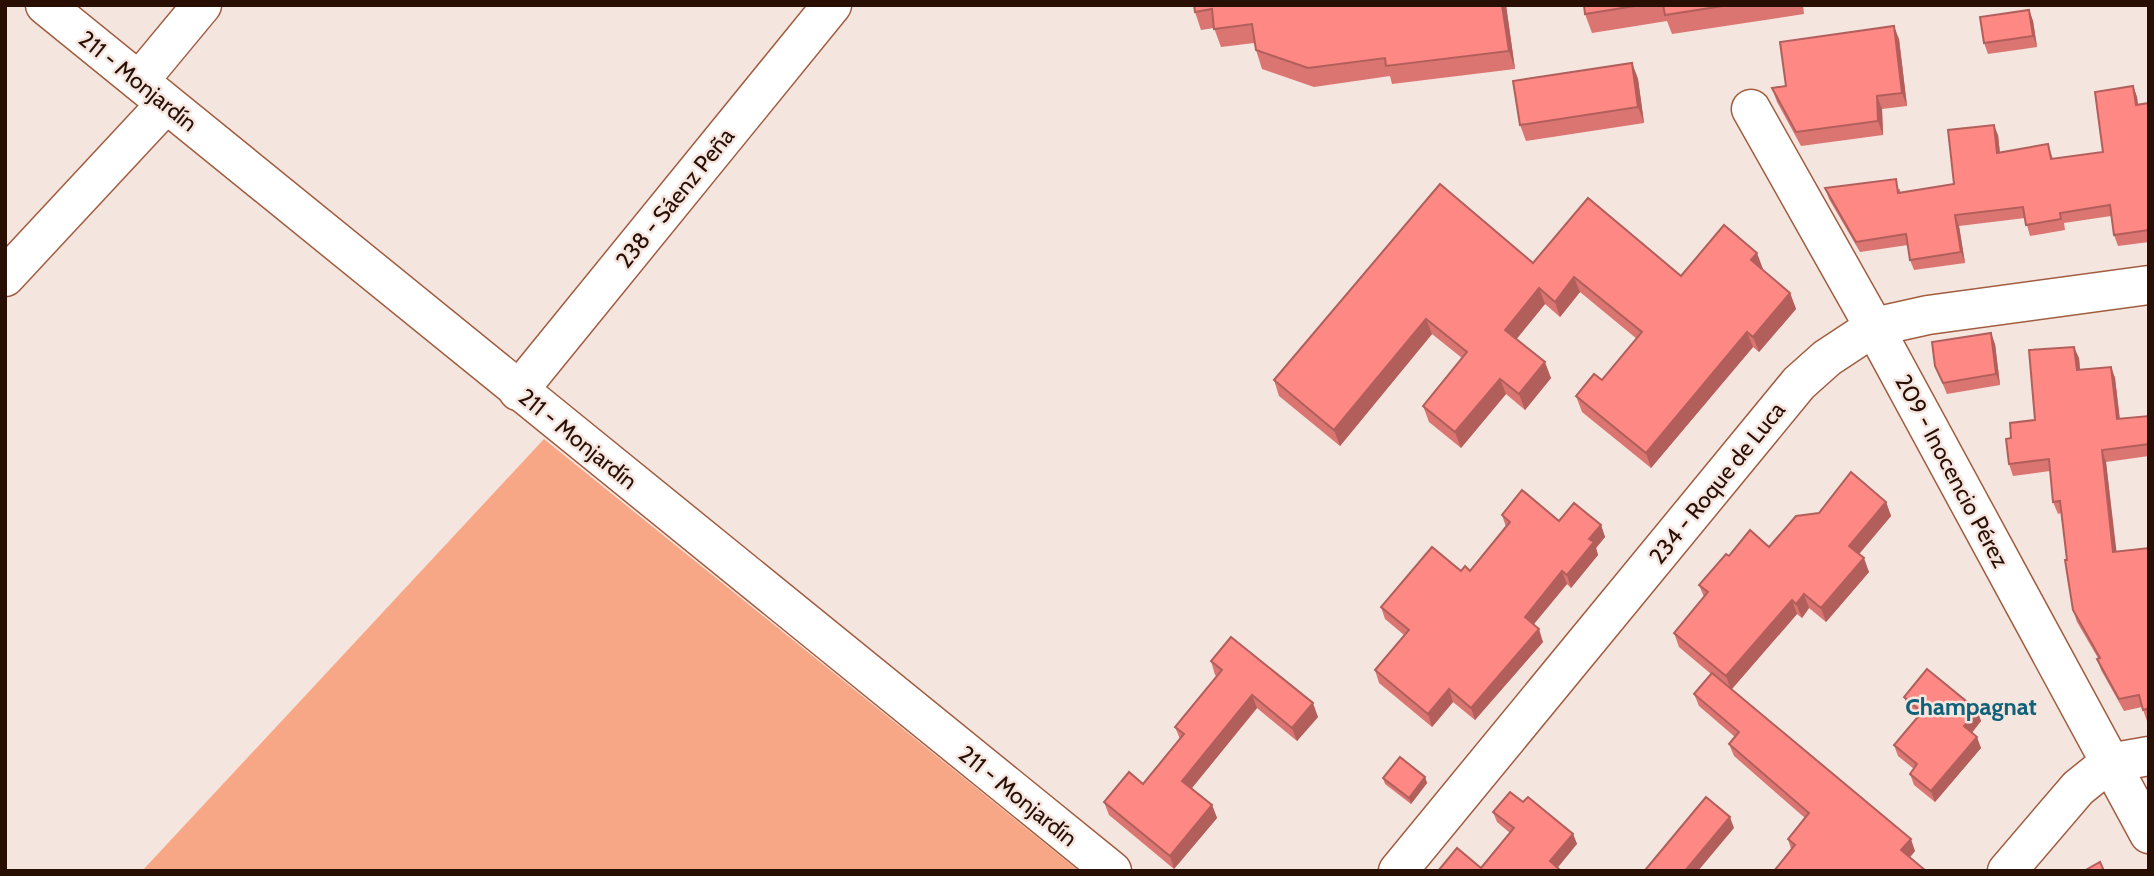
<svg xmlns="http://www.w3.org/2000/svg" width="2154" height="876" font-family="Cabin,sans-serif">
<style>
.grass{fill:#f7a786}
.lines{fill:none;stroke-linecap:round;stroke-linejoin:round}
.minor-casing{stroke:#a05d40;stroke-width:41}
.minor{stroke:#fff;stroke-width:38}
.wall{fill:#da7571}
.shaded-wall{fill:#b25f5c}
.building{fill:#fe8883;stroke:#b25f5c;stroke-width:2}
.labels{text-anchor:middle;stroke-width:5;stroke-linejoin:round;paint-order:stroke}
.street-label{font-size:23px;fill:#290e04;stroke:#f5e5df}
.neighbourhood-label{font-size:24px;font-weight:bold;fill:#116178;stroke:#f5e5df}
</style>
<rect width="100%" height="100%" fill="#f5e5df"/>
<path class="grass" d="M544,439L1079,871H142Z"/>
<g class="lines">
<g class="minor-casing">
<g id="minor">
<path d="M45,5L1112,871"/>
<path d="M139,81L202,5"/>
<path d="M1751,109L1874,327L2149,834"/>
<path d="M5,277L166,104"/>
<path d="M518,391L832,5"/>
<path d="M1398,871L1799,383L1827,358L1874,327L1928,315L2149,285"/>
<path d="M2007,871L2078,788L2109,763L2149,756"/>
</g>
</g>
<use href="#minor" class="minor"/>
</g>
<g class="wall">
<path d="M1194,5H1506L1515,69L1392,84L1390,76L1314,87L1262,69L1256,50L1254,43L1221,47L1214,28L1201,30L1195,12Z"/>
<path d="M1584,5H1803L1804,14L1672,34L1667,21L1592,33L1585,14Z"/>
<path d="M2029,10L2033,21L2037,47L1988,54L1984,43Z"/>
<path d="M1899,39L1907,106L1882,109L1883,135L1801,146L1777,102L1772,88L1786,86Z"/>
<path d="M1632,63L1638,79L1644,123L1526,141L1520,125Z"/>
<path d="M2133,86L2137,97L2138,104L2149,103V242L2118,246L2114,235L2111,216L2064,223L2065,230L2030,236L2025,218L1959,226L1965,263L1914,270L1910,260L1908,245L1860,252L1829,199L1825,188L1900,189V193L1954,184L1998,135L2000,153L2048,144L2053,159L2103,152Z"/>
<path d="M1533,263L1681,276L1763,269L1762,270L1790,293L1796,309L1759,352L1753,347L1651,468L1582,412L1576,396L1602,380L1637,339L1580,292L1560,317L1545,304L1516,339L1551,378L1525,410L1506,394L1461,448L1429,422L1423,406L1462,358L1432,334L1340,446L1279,396L1274,380Z"/>
<path d="M1995,344L2000,385L1947,394L1935,366Z"/>
<path d="M2079,358L2080,370L2111,367L2115,378L2120,419L2149,416V456L2106,462L2116,552L2149,548V721H2147L2142,707L2124,711L2101,670L2097,659L2098,658L2077,622L2073,610L2061,513L2058,514L2053,502L2050,471L2013,476L2009,464L2011,438L2035,420Z"/>
<path d="M1886,502L1891,516L1859,554L1869,572L1826,622L1809,608L1802,618L1797,614L1731,690L1915,851L1910,857L1791,849L1788,839L1805,818L1734,756L1729,744L1735,737L1699,706L1694,694L1711,674L1679,647L1674,633L1704,597L1699,585L1729,556L1769,547L1819,513Z"/>
<path d="M1502,515L1601,525L1605,537L1596,548L1598,555L1571,588L1567,584L1533,625L1543,642L1475,720L1453,702L1432,727L1379,683L1375,670L1404,635L1385,619L1381,607L1461,571H1470L1506,527Z"/>
<path d="M1211,661L1318,717L1297,741L1257,708L1192,788L1212,805L1217,818L1174,869L1109,815L1104,802L1143,784L1180,739L1175,727L1217,676L1215,675Z"/>
<path d="M1904,697L1977,710L1981,721L1972,733L1981,748L1935,802L1914,785L1910,774L1914,769L1898,756L1894,745L1919,716L1908,708Z"/>
<path d="M1425,777L1427,783L1411,804L1385,784L1383,778Z"/>
<path d="M1523,802L1573,834L1577,844L1481,868L1510,833L1497,822L1493,812Z"/>
</g>
<g class="shaded-wall">
<path d="M1502,5H1506L1515,69L1509,51Z"/>
<path d="M2029,10L2033,21L2037,47L2033,36Z"/>
<path d="M1894,26L1899,39L1907,106L1902,93Z"/>
<path d="M1632,63L1638,79L1644,123L1638,107Z"/>
<path d="M2133,86L2137,97L2139,116L2136,105Z"/>
<path d="M1877,96L1882,109L1883,135L1878,121Z"/>
<path d="M1994,125L1998,135L2001,164L1997,153Z"/>
<path d="M1955,215L1959,226L1965,263L1961,252Z"/>
<path d="M1757,253L1763,269L1757,276L1751,260Z"/>
<path d="M1574,277L1580,292L1560,317L1555,302Z"/>
<path d="M1539,288L1545,304L1511,346L1505,330Z"/>
<path d="M1790,293L1796,309L1759,352L1753,337Z"/>
<path d="M1426,319L1432,334L1340,446L1334,430Z"/>
<path d="M1747,332L1753,347L1651,468L1646,453Z"/>
<path d="M1991,333L1995,344L2000,385L1996,374Z"/>
<path d="M2074,347L2079,358L2081,382L2077,370Z"/>
<path d="M1545,362L1551,378L1525,410L1519,394Z"/>
<path d="M2111,367L2115,378L2121,431L2117,419Z"/>
<path d="M1500,379L1506,394L1461,448L1455,432Z"/>
<path d="M2102,450L2106,462L2118,564L2113,552Z"/>
<path d="M1886,502L1891,516L1854,560L1849,546Z"/>
<path d="M1601,525L1605,537L1596,548L1598,555L1571,588L1567,575L1589,539Z"/>
<path d="M1864,558L1869,572L1826,622L1821,608Z"/>
<path d="M1562,571L1567,584L1529,630L1525,617Z"/>
<path d="M1804,594L1809,608L1802,618L1796,604Z"/>
<path d="M1792,600L1797,614L1731,690L1726,676Z"/>
<path d="M1539,629L1543,642L1475,720L1471,708Z"/>
<path d="M1449,689L1453,702L1432,727L1428,714Z"/>
<path d="M1252,695L1257,708L1187,794L1182,781Z"/>
<path d="M1313,703L1318,717L1297,741L1292,728Z"/>
<path d="M1977,710L1981,721L1968,737L1964,726Z"/>
<path d="M1977,737L1981,748L1935,802L1931,791Z"/>
<path d="M1425,777L1427,783L1411,804L1409,798Z"/>
<path d="M1212,805L1217,818L1174,869L1170,856Z"/>
<path d="M1730,817L1734,828L1698,871H1685Z"/>
<path d="M1573,834L1577,844L1555,871L1550,861Z"/>
<path d="M1911,839L1915,851L1906,862L1901,850Z"/>
</g>
<g class="building">
<path d="M1194,5H1502L1509,51L1386,66L1385,58L1308,68L1256,50L1252,24L1214,29L1212,9L1195,12Z"/>
<path d="M1584,5H1641L1585,14Z"/>
<path d="M1663,5H1729L1665,15Z"/>
<path d="M2029,10L2033,36L1984,43L1980,17Z"/>
<path d="M1894,26L1902,93L1877,96L1878,121L1796,132L1772,88L1786,86L1780,42Z"/>
<path d="M1632,63L1638,107L1520,125L1513,81Z"/>
<path d="M2133,86L2136,105L2149,103V230L2114,235L2110,205L2060,213L2061,219L2026,225L2023,207L1955,215L1961,252L1910,260L1906,234L1856,242L1825,188L1896,179L1898,193L1954,184L1948,130L1994,125L1997,153L2048,144L2051,159L2103,152L2095,92Z"/>
<path d="M1440,184L1533,263L1588,198L1681,276L1724,225L1757,253L1751,260L1790,293L1753,337L1747,332L1646,453L1576,396L1594,374L1602,380L1642,332L1574,277L1555,302L1539,288L1505,330L1545,362L1519,394L1500,379L1455,432L1423,406L1467,352L1426,319L1334,430L1274,380Z"/>
<path d="M1991,333L1996,374L1943,383L1935,366L1932,342Z"/>
<path d="M2074,347L2077,370L2111,367L2117,419L2149,416V444L2102,450L2113,552L2149,548V708L2143,710L2139,695L2119,699L2097,659L2100,658L2073,610L2065,560H2067L2060,501L2053,502L2049,459L2009,464L2006,439L2011,438L2010,423L2035,420L2029,350Z"/>
<path d="M1851,472L1886,502L1849,546L1864,558L1821,608L1804,594L1796,604L1792,600L1726,676L1674,633L1708,592L1699,585L1726,554L1729,556L1750,530L1769,547L1796,516L1819,513Z"/>
<path d="M1522,490L1559,521L1574,503L1601,525L1589,539L1594,542L1567,575L1562,571L1525,617L1539,629L1471,708L1449,689L1428,714L1375,670L1409,630L1381,607L1432,547L1461,571L1465,566L1470,571L1510,522L1502,515Z"/>
<path d="M1231,637L1313,703L1292,728L1252,695L1182,781L1212,805L1170,856L1104,802L1129,772L1143,784L1184,734L1175,727L1222,670L1211,661Z"/>
<path d="M1927,669L1977,710L1964,726L1977,737L1931,791L1910,774L1917,764L1894,745L1922,712L1904,697Z"/>
<path d="M1712,673L1911,839L1901,850L1926,871H1774L1795,845L1788,839L1809,813L1729,744L1739,732L1694,694Z"/>
<path d="M1400,757L1425,777L1409,798L1383,778Z"/>
<path d="M1510,792L1523,802L1528,797L1573,834L1550,861L1561,871H1438L1457,848L1481,868L1514,828L1493,812Z"/>
<path d="M1706,797L1730,817L1685,871H1648L1646,869Z"/>
<path d="M2100,862L2104,871H2084Z"/>
</g>
<g class="labels">
<g class="street-label">
<text transform="translate(138 81) rotate(39)" y="8">211 - Monjardín</text>
<text transform="translate(675 198) rotate(-51)" y="8">238 - Sáenz Peña</text>
<text transform="translate(578 439) rotate(39)" y="8">211 - Monjardín</text>
<text transform="translate(1952 471) rotate(62)" y="8">209 - Inocencio Pérez</text>
<text transform="translate(1717 483) rotate(-51)" y="8">234 - Roque de Luca</text>
<text transform="translate(1018 796) rotate(39)" y="8">211 - Monjardín</text>
</g>
<g class="neighbourhood-label">
<text x="1971" y="715">Champagnat</text>
</g>
</g>
<rect width="2154" height="876" fill="none" stroke="#290e04" stroke-width="14"/>
</svg>
